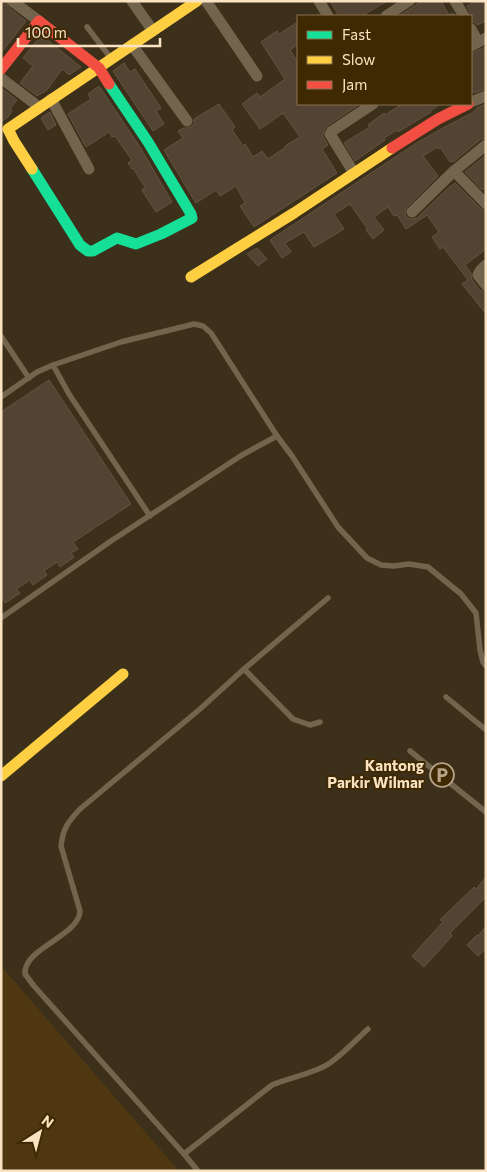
<svg xmlns="http://www.w3.org/2000/svg" width="487" height="1172" font-family="Commissioner,sans-serif">
<style>
.built{fill:#4f3811}
.building{fill:#524332;stroke:#645340}
.lines{fill:none;stroke-linecap:round;stroke-linejoin:round}
.lane{stroke:#73654d;stroke-width:5.5}
.street{stroke:#73654d;stroke-width:11}
.fast{stroke:#16e098;stroke-width:11}
.slow{stroke:#ffcf43;stroke-width:11}
.jam{stroke:#f24e42;stroke-width:11}
.labels{text-anchor:middle;stroke-width:4;stroke-linejoin:round;paint-order:stroke}
.poi-label{font-size:15px;font-weight:bold;fill:#f9e3c2;stroke:#3e2903;text-anchor:end}
</style>
<rect width="100%" height="100%" fill="#3c301b"/>
<path class="built" d="M1,966L179,1171H1Z"/>
<g class="building">
<path d="M1,1H5L8,7L26,21L1,53Z"/>
<path d="M330,1H387L362,16H339Z"/>
<path d="M422,1H441L449,15L453,13L455,16H399Z"/>
<path d="M476,1H486V21L477,25L474,22H471V15L467,6Z"/>
<path d="M298,22V44L290,50L298,63V104H360L328,125L324,130L323,134V137L328,145L322,149L337,173L254,227L240,206L245,203L236,186L220,196L216,190L196,203L164,150L183,138L178,131L184,128H187L191,127L194,124V119L219,104L235,127L232,130L243,146L245,144L253,157L262,151L268,159L286,147L285,146L300,137L283,113L260,129L242,104L257,93L260,97L285,79L261,42L277,31L279,34Z"/>
<path d="M41,35L81,67L69,75L62,69L47,90L37,96L20,83L33,66L23,58Z"/>
<path d="M486,47V89L474,93L471,88V53Z"/>
<path d="M124,63L130,72L135,69L161,108L156,111L164,124L153,131L113,71Z"/>
<path d="M99,86L140,147L172,202L156,212L142,190L145,187L133,168L132,169L128,163L132,160L115,136L112,137L109,132L86,147L68,114L91,99L88,94Z"/>
<path d="M1,88L17,100L10,109L12,111L8,117L1,122Z"/>
<path d="M402,104H440L430,111L431,112L398,132L397,130L384,138L385,140L355,161L344,143L370,127L368,125L384,113L385,115Z"/>
<path d="M486,104V138L481,139L453,162L452,161L450,162L440,147L438,149L437,147L423,156L438,176L407,207L405,213L406,217L410,219H413L417,218L447,189L455,183L481,209L486,211V249L465,265L471,273V276L472,280L480,290L486,292V314L462,284L468,280L443,247L440,249L432,237L439,232L427,215L406,229L397,215L394,216L388,207L374,217L384,230L373,239L366,230L367,228L350,204L334,214L344,229L314,247L304,232L285,243L291,252L282,258L270,240L415,144L443,128L472,113L477,108Z"/>
<path d="M50,112L56,125L48,130L41,118Z"/>
<path d="M486,155V187L482,190L465,172Z"/>
<path d="M257,248L267,259L258,266L247,254Z"/>
<path d="M49,380L131,504L73,542L78,549L71,553L74,557L60,567L57,562L44,571L47,575L33,585L30,580L16,589L20,593L5,603L1,597V412Z"/>
<path d="M486,877V897L450,933L452,936L424,967L412,956L443,922L440,920L474,887L476,889Z"/>
<path d="M486,926V949L478,956L467,945L477,935L478,936Z"/>
</g>
<g class="lines">
<g class="lane">
<path d="M87,27L110,57"/>
<path d="M1,336L29,378"/>
<path d="M53,365L121,342L194,324L203,326L211,333L277,436"/>
<path d="M1,397L37,372L53,365L69,394L150,516"/>
<path d="M1,618L111,541L242,455L277,436L292,456L338,527L367,558L381,565L394,566L409,564L428,567L461,594L476,613L480,650L483,662L486,666"/>
<path d="M244,669L293,719L310,725L320,722"/>
<path d="M446,697L486,730"/>
<path d="M410,751L486,812"/>
<path d="M184,1154L272,1085C290,1077 314,1074 330,1063C343,1054 356,1040 368,1029"/>
<path d="M198,1171L184,1154L34,986L25,974C25,972 25,969 26,967C33,946 79,934 80,911L61,846C63,828 68,822 80,809L200,709L244,669L328,598"/>
</g>
<g class="street">
<path d="M12,1L39,21"/>
<path d="M132,1L153,31"/>
<path d="M206,1L257,76"/>
<path d="M319,1L328,16"/>
<path d="M455,1L464,16"/>
<path d="M386,16L409,1"/>
<path d="M471,29L478,42"/>
<path d="M132,45L187,121"/>
<path d="M471,46L486,38"/>
<path d="M1,78L39,107"/>
<path d="M51,99L89,169"/>
<path d="M471,102L486,96"/>
<path d="M454,171L486,204"/>
<path d="M354,173L330,134L332,131L373,104"/>
<path d="M412,212L454,171L486,145"/>
<path d="M486,265L480,271L478,275L486,285"/>
</g>
<path class="fast" d="M32,169L80,245L88,251H93L117,238L136,244L161,234L192,218L191,214L148,142L109,84"/>
<g class="slow">
<path d="M32,169L14,141L8,129L197,1"/>
<path d="M191,277L294,213L392,148"/>
<path d="M1,776L123,674"/>
</g>
<g class="jam">
<path d="M1,69L39,21L99,68L109,84"/>
<path d="M392,148L438,119L468,104"/>
</g>
</g>
<defs>
<g id="parking-ring" transform="scale(1.25)"><circle r="9.5" fill="#3e2903" stroke="#b7a488" stroke-width="1.5"/><path d="M-3.5-5.5H1a3.5 3.5 0 0 1 0 7H-1V5.5H-3.5ZM-1-3.4V-.6H.8a1.4 1.4 0 0 0 0-2.8Z" fill="#b7a488"/></g>
</defs>
<g fill-rule="evenodd">
<use href="#parking-ring" x="442" y="775"/>
</g>
<g class="labels">
<g class="poi-label">
<text x="424" y="771">Kantong<tspan x="424" dy="17">Parkir Wilmar</tspan></text>
</g>
</g>
<rect width="487" height="1172" fill="none" stroke="#f9e3c2" stroke-width="5"/>
<rect x="297" y="15" width="175" height="90" fill="#3e2903" stroke="#89734f"/>
<rect x="307" y="31" width="25" height="8" fill="#16e098" stroke="#89734f"/>
<text x="342" y="40" font-size="15" fill="#f9e3c2">Fast</text>
<rect x="307" y="56" width="25" height="8" fill="#ffcf43" stroke="#89734f"/>
<text x="342" y="65" font-size="15" fill="#f9e3c2">Slow</text>
<rect x="307" y="81" width="25" height="8" fill="#f24e42" stroke="#89734f"/>
<text x="342" y="90" font-size="15" fill="#f9e3c2">Jam</text>
<g transform="translate(40 1132) rotate(36)" stroke="#3e2903" stroke-width="4" paint-order="stroke">
<path d="M0-4L9 19L0 12L-9 19Z" fill="#f9e3c2"/>
<text y="-8" font-size="14" font-weight="bold" text-anchor="middle" fill="#f9e3c2">N</text>
</g>
<path d="M18 38v8h142v-8" fill="none" stroke="#f9e3c2" stroke-width="2.5"/>
<text x="25" y="38" font-size="15" fill="#f9e3c2" stroke="#3e2903" stroke-width="4" paint-order="stroke">100 m</text>
</svg>
